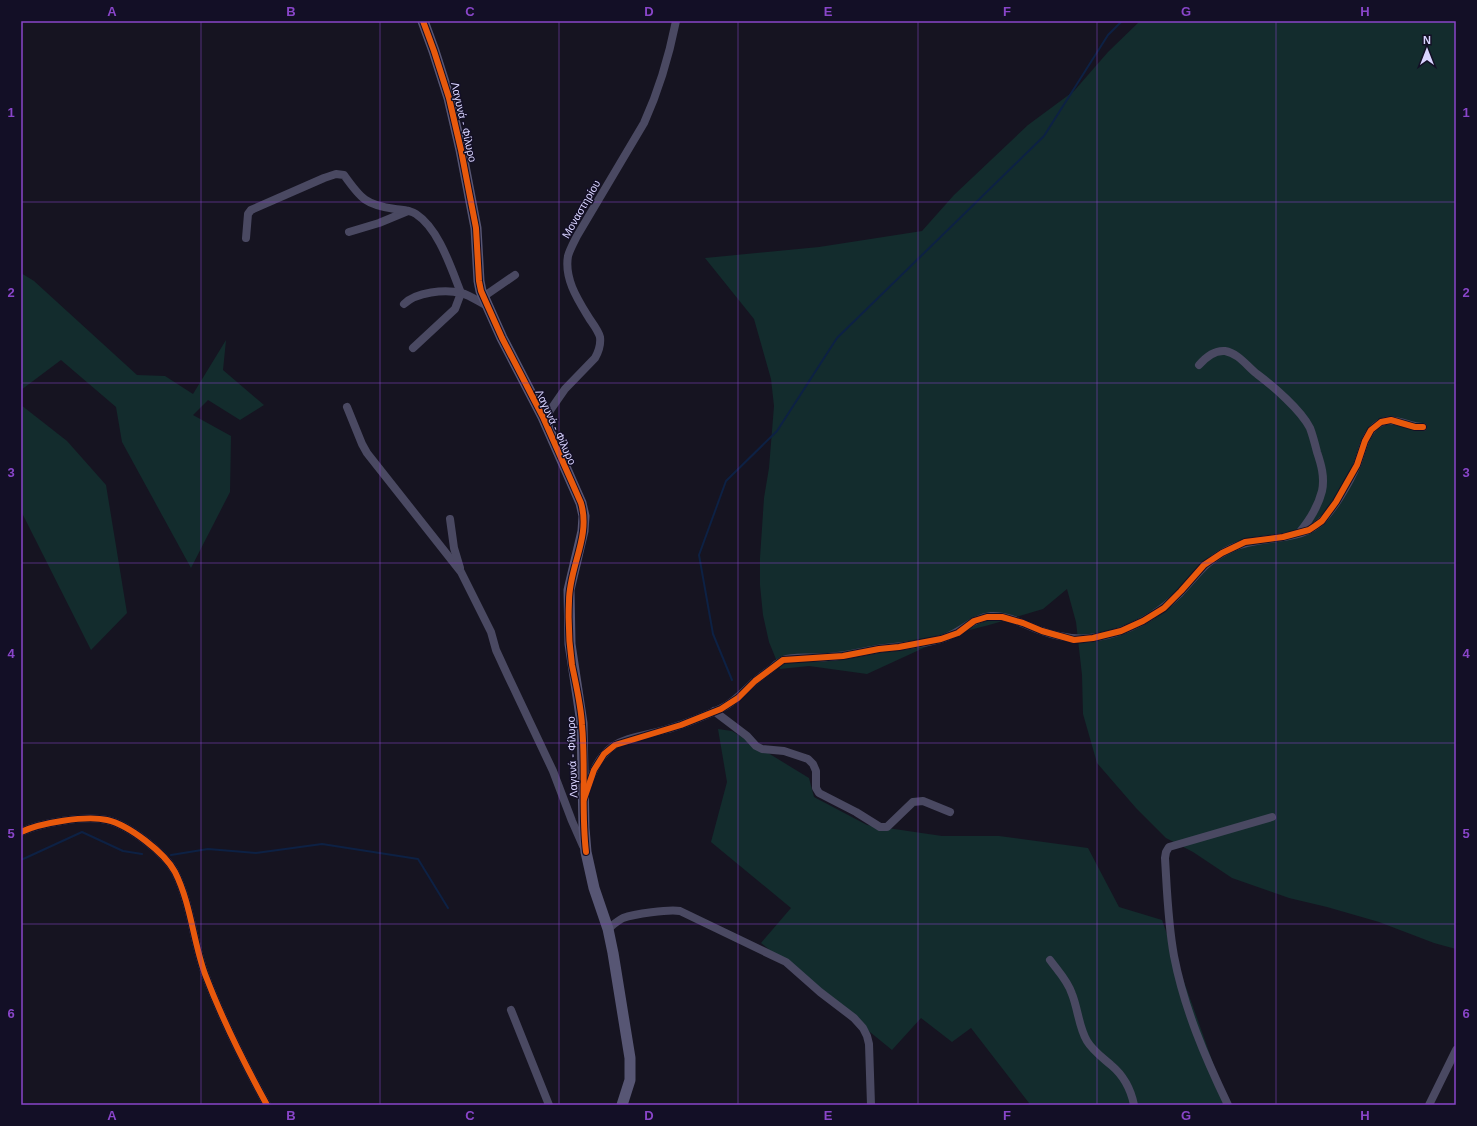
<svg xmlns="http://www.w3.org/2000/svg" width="1477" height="1126" font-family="Arial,sans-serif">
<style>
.green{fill:#132c2d}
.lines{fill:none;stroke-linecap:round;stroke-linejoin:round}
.stream{stroke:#0d2144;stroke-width:2}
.street{stroke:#4a4962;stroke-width:8}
.secondary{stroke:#575674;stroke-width:11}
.cycleway-casing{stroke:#130f26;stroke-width:8}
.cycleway{stroke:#e8590c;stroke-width:6}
.grid{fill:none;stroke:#8945c9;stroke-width:1;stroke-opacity:0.55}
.labels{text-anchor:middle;stroke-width:3;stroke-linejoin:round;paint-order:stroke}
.street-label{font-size:11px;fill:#d9d4ff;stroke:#130f26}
.neatline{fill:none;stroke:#8945c9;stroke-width:1.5}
.grid-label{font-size:13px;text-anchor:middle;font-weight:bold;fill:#8945c9}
</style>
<rect width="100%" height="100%" fill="#161421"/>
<g class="green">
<path d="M1140,21H1456V949L1434,943L1379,922L1327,907L1289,898L1232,878L1193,852L1166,838L1136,808L1097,763L1083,714L1082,675L1076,622L1067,589L1043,609L989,625L954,634L867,674L809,666L780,669L769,642L763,615L760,585V558L764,498L769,468L774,406L771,379L754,319L705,258L819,247L922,231L954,195L1028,125L1074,91L1108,52Z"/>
<path d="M21,273L34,281L137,375L165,376L193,394L226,340L223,370L264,405L240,420L208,400L193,415L231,436L230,492L191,568L122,442L116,407L61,360L21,390Z"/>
<path d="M21,405L67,441L106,485L127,613L91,650L21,511Z"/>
<path d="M718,729L732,731L809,778L814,797L867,825L942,836H999L1088,848L1119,907L1162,920L1228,1105H1028L1029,1103L971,1028L952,1042L921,1018L892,1050L761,943L791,908L711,842L727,782Z"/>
</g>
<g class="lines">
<g class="stream">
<path d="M732,680L713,634L699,555L726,481L777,431L837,338L1044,136L1108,35L1122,21"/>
<path d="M171,855L208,849L256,853L322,844L418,859L448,908"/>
<path d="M21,860L82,832L123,851L142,854"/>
</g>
<g class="street">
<path d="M349,232L379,223L408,211"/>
<path d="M246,238L248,214L251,210L324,178L336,174L344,175C361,199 366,205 395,209C402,210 410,210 416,214C439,229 451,268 461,293L455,309L413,348"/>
<path d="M483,297L515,275"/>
<path d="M404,304C416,292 445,289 461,293C470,295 479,302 487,306"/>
<path d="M1199,365C1205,358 1214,350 1225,351C1238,353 1247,366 1257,374C1273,386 1301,410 1310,428C1313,436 1315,444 1317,452C1321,464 1325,477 1322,491C1318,507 1309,521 1299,533"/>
<path d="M347,407L362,444L367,453L461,572L491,632L496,650L508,676L553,771L572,821L583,846"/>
<path d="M543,417L549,412L565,389L595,358C599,351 601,345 600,337C598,330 593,324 589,318C578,300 564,279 568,256C570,249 574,242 577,236L644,123C659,90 669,56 676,21"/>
<path d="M450,519L454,548L460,568"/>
<path d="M714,711L747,736L756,746L762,749L784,751L808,759L813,764L816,771V788L819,793L856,812L880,827H887L913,802L923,801L950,812"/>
<path d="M585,794C591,777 596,759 612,747C625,737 648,735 664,730C683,725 702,717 720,709C734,703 744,691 755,681C760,677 765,673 771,669C774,666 779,662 783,660C796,655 814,659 828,657C845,656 861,652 877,649C898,646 921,645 941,639C959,634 972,618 991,616C1007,615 1024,624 1039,630C1058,637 1077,641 1097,637C1129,632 1157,615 1180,593C1199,573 1206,560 1232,548C1259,535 1294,543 1318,524C1332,513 1350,482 1357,465C1363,450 1365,427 1385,421C1397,418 1410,427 1423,427"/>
<path d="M21,832C40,823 86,815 107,820C129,825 165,853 175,872C191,904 193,941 205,974C222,1019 244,1063 267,1105"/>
<path d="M608,929C613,925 617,921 623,918C634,914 669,909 680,911L786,962L820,992L854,1018L863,1028L867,1036L869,1044L871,1105"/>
<path d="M1050,960C1058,971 1068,981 1072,994C1078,1009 1079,1028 1087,1041C1093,1051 1103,1058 1111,1065C1123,1075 1131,1090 1134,1105"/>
<path d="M511,1010L549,1105"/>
<path d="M1228,1105C1205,1057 1184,1008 1174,956C1168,924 1167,891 1165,858L1166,852L1169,847L1272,817"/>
<path d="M1429,1105L1456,1050"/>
</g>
<path class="secondary" d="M423,21L434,51L449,98L461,150L476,228L479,281L481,291L502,338L543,417L581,503L584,516L583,531L569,590L570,644L582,723L584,828L586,852L594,888L608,929L613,953L630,1058V1080L622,1105"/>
<g class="cycleway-casing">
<g id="cycleway">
<path d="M423,21L434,51L449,98L461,150L476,228L479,281L481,291L502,338L543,417L581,503C591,537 569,567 569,601C568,622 569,644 572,665C576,685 581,705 582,725C586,767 581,810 586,852"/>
<path d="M584,799L594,770L604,754L615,745L681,725L721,709L738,698L755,681L783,660L843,656L879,649L899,647L941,639L958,633L974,621L987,617H1002L1023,623L1042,631L1074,640L1093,638L1121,631L1143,621L1164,608L1181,591L1204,565L1222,553L1245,542L1283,537L1309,530L1315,526L1322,521L1336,502L1357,465L1365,441L1371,430L1381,422L1391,420L1415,427H1423"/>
<path d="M21,832C40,823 86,815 107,820C129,825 165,853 175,872C191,904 193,941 205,974C222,1019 244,1063 267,1105"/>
</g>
</g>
<use href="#cycleway" class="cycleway"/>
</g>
<path class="grid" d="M201,21V1105M380,21V1105M559,21V1105M738,21V1105M918,21V1105M1097,21V1105M1276,21V1105M21,202H1456M21,383H1456M21,563H1456M21,743H1456M21,924H1456"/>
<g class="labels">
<g class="street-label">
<text transform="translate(464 122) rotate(77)" y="4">Λαγυνά - Φίλυρο</text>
<text transform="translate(581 209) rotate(-60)" y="4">Μοναστηρίου</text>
<text transform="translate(556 427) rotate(65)" y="4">Λαγυνά - Φίλυρο</text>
<text transform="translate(572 757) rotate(-92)" y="4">Λαγυνά - Φίλυρο</text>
</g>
</g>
<rect width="1477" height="1126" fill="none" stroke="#130f26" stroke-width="44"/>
<g transform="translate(1427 50)" stroke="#130f26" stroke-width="3" paint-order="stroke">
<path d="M0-3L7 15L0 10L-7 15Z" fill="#d9d4ff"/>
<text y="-6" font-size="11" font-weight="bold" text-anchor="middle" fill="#d9d4ff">N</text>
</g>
<rect x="22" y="22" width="1433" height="1082" class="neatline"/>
<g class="grid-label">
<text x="112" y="16">A</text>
<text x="291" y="16">B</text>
<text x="470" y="16">C</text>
<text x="649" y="16">D</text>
<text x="828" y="16">E</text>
<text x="1007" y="16">F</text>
<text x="1186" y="16">G</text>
<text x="1365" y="16">H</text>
<text x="11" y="117">1</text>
<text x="1466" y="117">1</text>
<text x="11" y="297">2</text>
<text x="1466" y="297">2</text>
<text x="11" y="477">3</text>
<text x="1466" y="477">3</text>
<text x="11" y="658">4</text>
<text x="1466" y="658">4</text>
<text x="11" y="838">5</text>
<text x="1466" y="838">5</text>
<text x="11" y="1018">6</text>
<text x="1466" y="1018">6</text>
<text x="112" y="1120">A</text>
<text x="291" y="1120">B</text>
<text x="470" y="1120">C</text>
<text x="649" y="1120">D</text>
<text x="828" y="1120">E</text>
<text x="1007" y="1120">F</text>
<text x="1186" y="1120">G</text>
<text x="1365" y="1120">H</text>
</g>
</svg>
